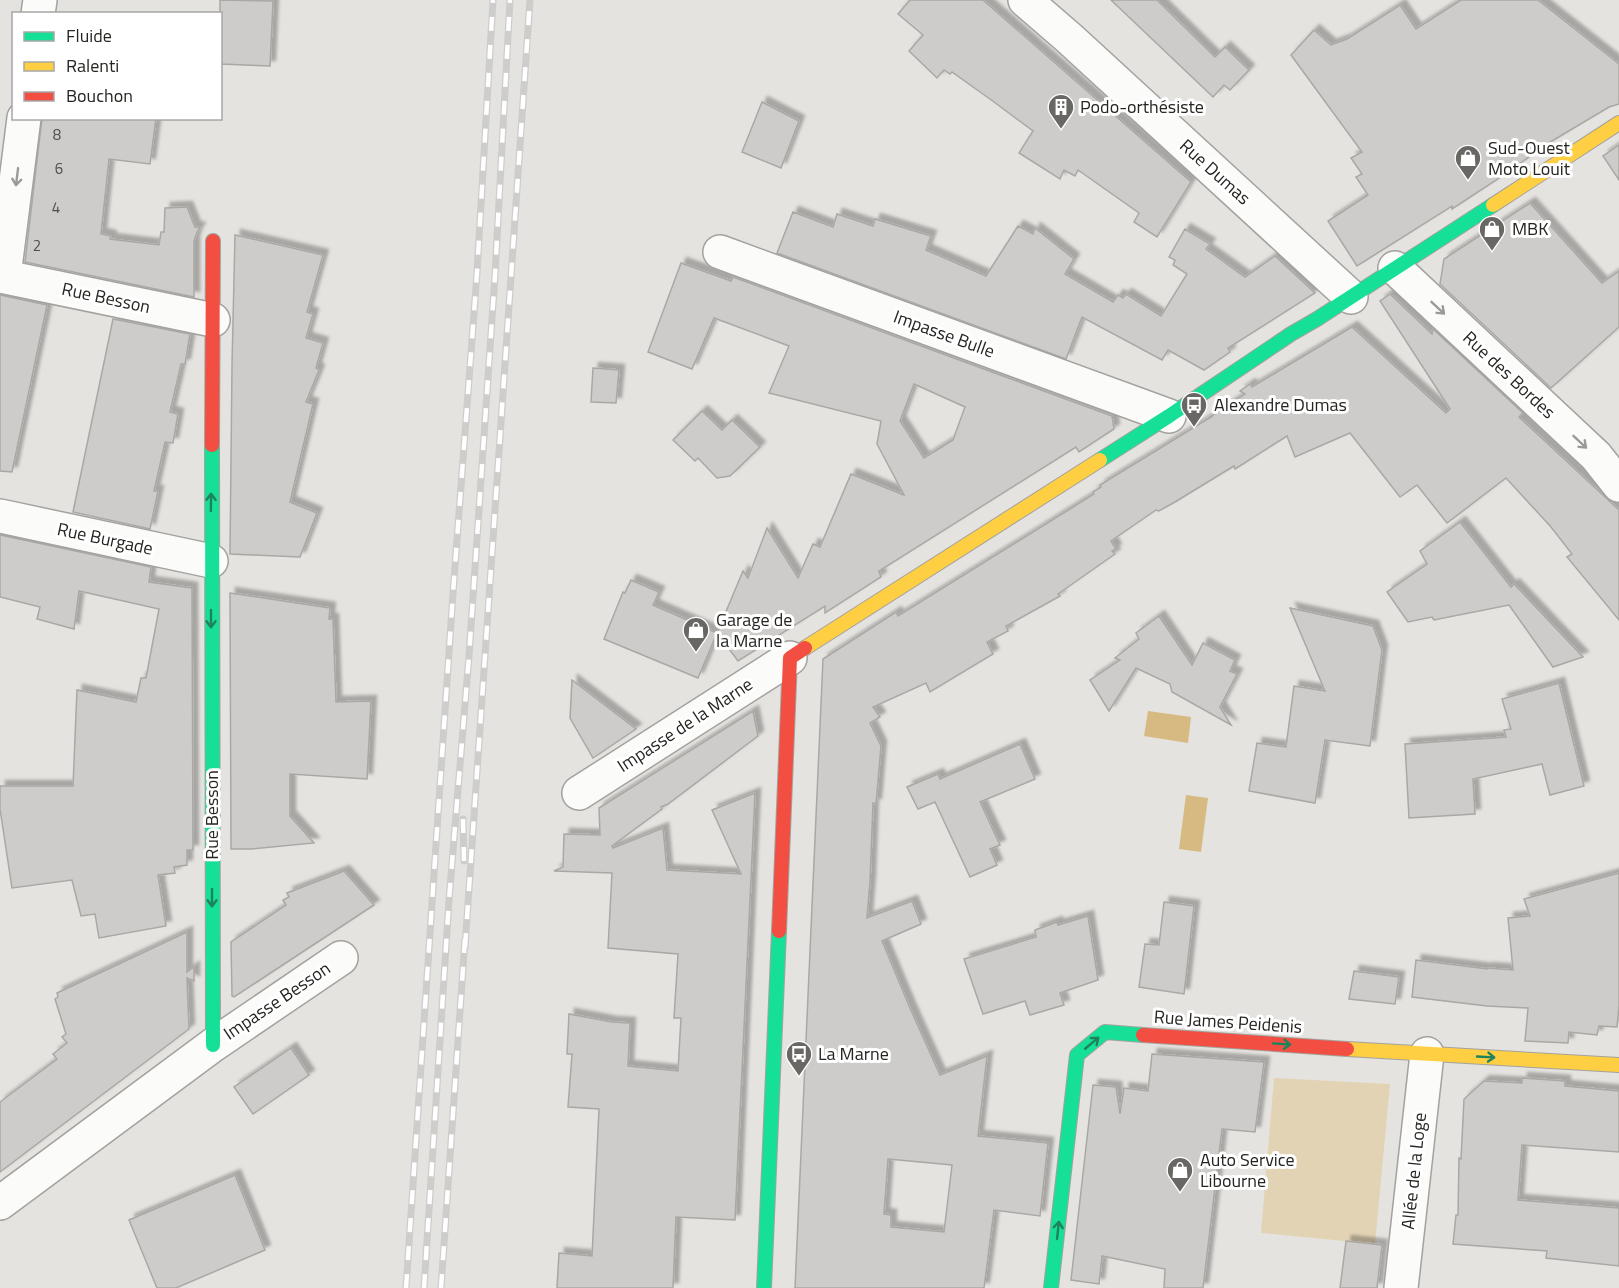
<svg xmlns="http://www.w3.org/2000/svg" width="1619" height="1288" font-family="'Titillium Web',sans-serif">
<style>
.green{fill:#e3d3b5}
.water{fill:#d6ba82}
.building{fill:#ceccca;stroke:#a9a8a5;stroke-width:1.5;fill-rule:evenodd;filter:url(#shadow)}
.lines{fill:none;stroke-linecap:round;stroke-linejoin:round}
.street-casing{stroke:#a3a29e;stroke-width:36}
.fast-casing{stroke:#a3a29e;stroke-width:16}
.slow-casing{stroke:#a3a29e;stroke-width:16}
.jam-casing{stroke:#a3a29e;stroke-width:16}
.street{stroke:#fbfbfa;stroke-width:33}
.fast{stroke:#16e098;stroke-width:14}
.slow{stroke:#ffcf43;stroke-width:14}
.jam{stroke:#f24e42;stroke-width:14}
.rail-casing{stroke:#cdcdcb;stroke-width:7}
.rail{stroke:#fff;stroke-width:4.5;stroke-dasharray:14;stroke-linecap:butt}
.oneway{stroke:#9b9a98}
.oneway2{stroke:#1e825c}
.labels{text-anchor:middle;stroke-width:6;stroke-linejoin:round;paint-order:stroke}
.number-label{font-size:15px;fill:#504e4b}
.poi-label{font-size:18px;fill:#262421;stroke:#fff;text-anchor:start}
.street-label{font-size:18px;fill:#262421;stroke:#fff}
</style>
<defs>
<filter id="shadow"><feDropShadow dx="5.5" dy="-5.5" stdDeviation="1.5" flood-color="#0004"/></filter>
</defs>
<rect width="100%" height="100%" fill="#e5e3df"/>
<path class="green" d="M1274,1078L1390,1084L1375,1244L1261,1233Z"/>
<g class="water">
<path d="M1148,711L1191,717L1188,743L1144,736Z"/>
<path d="M1186,795L1208,798L1201,852L1179,849Z"/>
</g>
<g class="building">
<path d="M220,0L273,1L270,66L220,64Z"/>
<path d="M910,0H983L1191,182L1157,237L1134,222L1139,213L1078,170L1075,176L1064,170L1060,179L1019,153L1033,131L994,102L952,72L950,74L944,70L937,78L909,51L923,35L898,14Z"/>
<path d="M1111,0H1157L1215,57L1225,47L1249,70L1230,90L1224,85L1213,97Z"/>
<path d="M1461,0H1538L1619,64V104L1609,107L1547,144L1504,175L1452,209V206L1357,266L1328,221L1368,195L1356,177L1362,174L1351,158L1362,152L1291,55L1314,30L1331,45L1347,39L1400,5L1416,29Z"/>
<path d="M762,102L799,121L781,168L742,152Z"/>
<path d="M42,118H156L150,164L109,159L101,234L111,236L110,239L159,245L161,232H164L165,208L187,207L195,227L200,228L197,232L194,241V297L25,262Z"/>
<path d="M1619,145V180L1603,156Z"/>
<path d="M1530,203L1602,283L1619,271V327L1551,388L1440,284L1444,259Z"/>
<path d="M793,212L833,227L837,214L873,226L875,219L931,236L926,250L986,276L1018,226L1033,234L1035,228L1074,259L1065,274L1113,302L1118,295L1123,298L1126,294L1161,316L1187,274L1173,265L1175,260L1169,257L1185,229L1210,244L1206,249L1245,277L1275,256L1315,293L1228,348L1230,352L1204,370L1168,350L1162,360L1082,317L1066,359L777,253Z"/>
<path d="M235,235L323,255L307,312L313,314L306,338L323,343L316,368L319,370L306,402L313,404L290,502L317,513L300,557L230,554L232,365Z"/>
<path d="M681,263L731,281L733,277L1112,416L1114,429L1079,452L1076,447L879,571L881,577L825,613V606L738,661L717,633L743,571L748,578L767,528L798,578L813,544L820,547L851,474L904,495L877,444L881,421L769,393L789,346L714,318L692,369L648,352ZM914,384L965,407L953,440L924,458L900,421Z"/>
<path d="M1390,294L1432,334L1433,329L1523,413L1519,417L1619,510V620L1567,557L1572,554L1551,527L1506,478L1447,523L1417,485L1400,497L1350,433L1295,457L1287,436L1235,469L1234,466L1175,502L1159,511L1156,510L1111,541L1116,549L1112,551L1115,554L1058,594L1060,596L1006,626L1008,631L987,642L993,654L930,692L926,683L873,707L880,717L870,723L881,746L876,804L873,803L870,881L867,918L912,901L921,924L882,941L910,1008L940,1075L987,1056L978,1136L1048,1143L1040,1216L994,1210L984,1288H795L823,659L896,612L898,616L1094,494L1093,492L1101,487L1100,485L1211,417H1210L1245,394L1240,391L1250,384L1252,387L1352,327L1446,413L1450,409L1380,301ZM888,1159L952,1165L944,1232L891,1227V1215L884,1214Z"/>
<path d="M0,295L47,305L12,472L0,471Z"/>
<path d="M113,319L190,334L185,364H181L170,412L178,414L173,443L165,442L154,491H158L150,529L73,512Z"/>
<path d="M593,368L619,370L616,403L591,402Z"/>
<path d="M702,411L722,430L732,420L760,447L730,476L717,478L698,458L695,461L673,440Z"/>
<path d="M1460,522L1511,587L1514,584L1583,657L1553,667L1509,605L1434,620L1432,617L1408,622L1387,592L1427,564L1420,551Z"/>
<path d="M0,535L151,567L149,582L192,588L193,850H187V865L174,867L175,873L158,875L166,926L99,938L95,914L81,916L72,880L12,888L0,809V786H73L77,690L136,702L141,678H146L159,609L79,591L74,629L37,619L40,607L0,597Z"/>
<path d="M631,580L659,592L653,605L717,633L698,678L604,639L623,592L625,593Z"/>
<path d="M230,593L330,608L329,619H333L336,702L371,701L367,779L290,774V816L314,843L251,849H231Z"/>
<path d="M1290,608L1373,626L1382,650L1370,746L1325,740L1315,803L1249,791L1257,743L1286,747L1294,686L1325,691Z"/>
<path d="M1159,616L1192,665L1203,643L1235,660L1230,671L1237,674L1220,707L1231,725L1172,692L1170,684L1136,668L1109,711L1090,680L1120,660L1115,658L1139,639L1136,633Z"/>
<path d="M572,680L636,729L593,758L570,718Z"/>
<path d="M1559,683L1584,786L1550,795L1542,764L1473,779L1475,814L1409,818L1405,744L1506,737L1504,730L1511,729L1502,699Z"/>
<path d="M753,711L758,736L668,804L661,807L662,809L612,846L613,848L663,828L667,870L741,874L712,810L755,793L735,1220L676,1217L673,1288H557L559,1253L592,1256L599,1109L568,1107L572,1054H567L569,1014L612,1022L630,1023L628,1066L678,1071L681,1018H674L678,954L608,948L612,873L554,871L563,867L564,834L600,835L599,808Z"/>
<path d="M1020,744L1035,779L980,802L1000,845L990,849L997,865L970,877L935,802L918,809L907,787L938,774L940,779Z"/>
<path d="M344,871L374,905L234,997L232,996L231,942L286,905L283,900L289,897L287,893Z"/>
<path d="M1619,873V1007L1617,1027L1599,1026L1597,1035L1569,1032L1568,1043L1525,1041L1528,1008L1487,1006L1412,997L1416,960L1487,969V968L1513,970L1508,918L1530,916L1524,899Z"/>
<path d="M1164,902L1194,906L1184,994L1139,987L1145,944L1159,945Z"/>
<path d="M1088,916L1098,980L1060,993L1064,1005L1030,1015L1025,1001L983,1014L964,959L1036,937L1035,930L1057,922L1058,925Z"/>
<path d="M187,932V972L194,967V981L187,978L189,1029L0,1172V1102L57,1059L53,1054L67,1043L62,1037L66,1034L55,999L58,997L57,993Z"/>
<path d="M1354,971L1399,977L1395,1004L1349,999Z"/>
<path d="M291,1048L309,1075L253,1114L234,1087Z"/>
<path d="M1152,1054L1264,1062L1255,1132L1222,1129L1203,1288H1164L1165,1269L1102,1256L1099,1284L1071,1280L1093,1085L1116,1087L1120,1114L1124,1088L1148,1091Z"/>
<path d="M1522,1078L1565,1081V1086L1619,1091V1152L1522,1145L1518,1200L1619,1208V1266L1546,1258L1547,1251L1453,1244L1456,1215H1458L1459,1158L1461,1159L1464,1099L1484,1081L1522,1083Z"/>
<path d="M235,1175L265,1250L176,1288H157L129,1220Z"/>
<path d="M1346,1241L1382,1245L1377,1288H1340Z"/>
</g>
<g class="lines">
<g class="street-casing">
<g id="street">
<path d="M1025,0L1069,38L1351,297"/>
<path d="M38,14L40,0"/>
<path d="M720,252L1169,416"/>
<path d="M1395,268L1596,456L1619,485"/>
<path d="M0,276L213,320"/>
<path d="M4,276L24,118"/>
<path d="M0,516L211,561"/>
<path d="M579,793L790,658"/>
<path d="M0,1203L213,1045L341,958"/>
<path d="M1401,1288L1427,1054"/>
</g>
</g>
<g class="fast-casing">
<g id="fast">
<path d="M212,445L213,1045"/>
<path d="M1100,460L1169,416L1291,334L1317,319L1493,205"/>
<path d="M764,1288L779,931"/>
<path d="M1051,1288L1077,1055L1105,1032L1143,1035"/>
</g>
</g>
<g class="slow-casing">
<g id="slow">
<path d="M1493,205L1619,123"/>
<path d="M805,648L1100,460"/>
<path d="M1347,1049L1619,1065"/>
</g>
</g>
<g class="jam-casing">
<g id="jam">
<path d="M212,445L213,241"/>
<path d="M779,931L790,658L805,648"/>
<path d="M1143,1035L1347,1049"/>
</g>
</g>
<use href="#street" class="street"/>
<use href="#fast" class="fast"/>
<use href="#slow" class="slow"/>
<use href="#jam" class="jam"/>
<g class="rail-casing">
<g id="rail">
<path d="M463,819L464,861"/>
<path d="M465,947L530,0"/>
<path d="M406,1288L453,593L477,273L493,0"/>
<path d="M424,1288L449,900L469,656L495,275L510,0"/>
<path d="M441,1288L465,939"/>
</g>
</g>
<use href="#rail" class="rail"/>
</g>
<defs><path id="oneway-shaft" d="M-6 0H5M1.5-3L5.5 0L1.5 3" fill="none" stroke-width="1.6" stroke-linecap="round" stroke-linejoin="round" transform="scale(1.5)"/></defs>
<g class="oneway">
<use href="#oneway-shaft" transform="translate(17 177) rotate(97)"/>
<use href="#oneway-shaft" transform="translate(1438 308) rotate(43)"/>
<use href="#oneway-shaft" transform="translate(1580 442) rotate(43)"/>
</g>
<g class="oneway2">
<use href="#oneway-shaft" transform="translate(211 502) rotate(-89)"/>
<use href="#oneway-shaft" transform="translate(211 619) rotate(90)"/>
<use href="#oneway-shaft" transform="translate(212 898) rotate(90)"/>
<use href="#oneway-shaft" transform="translate(1092 1043) rotate(-40)"/>
<use href="#oneway-shaft" transform="translate(1282 1044) rotate(4)"/>
<use href="#oneway-shaft" transform="translate(1486 1057) rotate(3)"/>
<use href="#oneway-shaft" transform="translate(1058 1230) rotate(-84)"/>
</g>
<defs>
<g id="building-pin" transform="scale(1.35)"><path d="M0 17L-7.5 6A9.5 9.5 0 1 1 7.5 6Z" fill="#696764" stroke="#fff"/><path d="M-4-6H4V6H1V3H-1V6H-4ZM-2.5-4.3h1.7v1.8h-1.7ZM.8-4.3h1.7v1.8H.8ZM-2.5-1h1.7V.8h-1.7ZM.8-1h1.7V.8H.8Z" fill="#fff"/></g>
<g id="shop-pin" transform="scale(1.35)"><path d="M0 17L-7.5 6A9.5 9.5 0 1 1 7.5 6Z" fill="#696764" stroke="#fff"/><path d="M-5-2.5h2.3a2.7 3.5 0 0 1 5.4 0H5L5.5 6h-11ZM-1.5-2.5h3a1.5 2.3 0 0 0-3 0Z" fill="#fff"/></g>
<g id="bus-pin" transform="scale(1.35)"><path d="M0 17L-7.5 6A9.5 9.5 0 1 1 7.5 6Z" fill="#696764" stroke="#fff"/><path d="M-5-6H5V4H4V6H2V4H-2V6H-4V4H-5ZM-3.5-4V0h7V-4ZM-3.5 1.2v1.5H-2V1.2ZM2 1.2v1.5H3.5V1.2Z" fill="#fff"/></g>
</defs>
<g fill-rule="evenodd">
<use href="#building-pin" x="1061" y="107"/>
<use href="#shop-pin" x="1468" y="158"/>
<use href="#shop-pin" x="1492" y="229"/>
<use href="#bus-pin" x="1194" y="405"/>
<use href="#shop-pin" x="696" y="630"/>
<use href="#bus-pin" x="799" y="1054"/>
<use href="#shop-pin" x="1180" y="1170"/>
</g>
<g class="labels">
<g class="number-label">
<text x="57" y="140">8</text>
<text x="59" y="174">6</text>
<text x="56" y="213">4</text>
<text x="37" y="251">2</text>
</g>
<g class="poi-label">
<text x="1080" y="113">Podo-orthésiste</text>
<text x="1488" y="154">Sud-Ouest<tspan x="1488" dy="21">Moto Louit</tspan></text>
<text x="1512" y="235">MBK</text>
<text x="1214" y="411">Alexandre Dumas</text>
<text x="716" y="626">Garage de<tspan x="716" dy="21">la Marne</tspan></text>
<text x="818" y="1060">La Marne</text>
<text x="1200" y="1166">Auto Service<tspan x="1200" dy="21">Libourne</tspan></text>
</g>
<g class="street-label">
<text transform="translate(1215 172) rotate(42)" y="6">Rue Dumas</text>
<text transform="translate(106 298) rotate(12)" y="6">Rue Besson</text>
<text transform="translate(944 334) rotate(20)" y="6">Impasse Bulle</text>
<text transform="translate(1509 375) rotate(43)" y="6">Rue des Bordes</text>
<text transform="translate(105 539) rotate(12)" y="6">Rue Burgade</text>
<text transform="translate(685 725) rotate(-33)" y="6">Impasse de la Marne</text>
<text transform="translate(212 815) rotate(-90)" y="6">Rue Besson</text>
<text transform="translate(277 1001) rotate(-34)" y="6">Impasse Besson</text>
<text transform="translate(1228 1022) rotate(4)" y="6">Rue James Peidenis</text>
<text transform="translate(1414 1171) rotate(-84)" y="6">Allée de la Loge</text>
</g>
</g>
<rect x="12" y="12" width="210" height="108" fill="#ffffff" stroke="#a8a7a6" stroke-width="1.5"/>
<rect x="24" y="32" width="30" height="9" fill="#16e098" stroke="#a8a7a6" stroke-width="1.5"/>
<text x="66" y="42" font-size="18" fill="#262421">Fluide</text>
<rect x="24" y="62" width="30" height="9" fill="#ffcf43" stroke="#a8a7a6" stroke-width="1.5"/>
<text x="66" y="72" font-size="18" fill="#262421">Ralenti</text>
<rect x="24" y="92" width="30" height="9" fill="#f24e42" stroke="#a8a7a6" stroke-width="1.5"/>
<text x="66" y="102" font-size="18" fill="#262421">Bouchon</text>
</svg>
